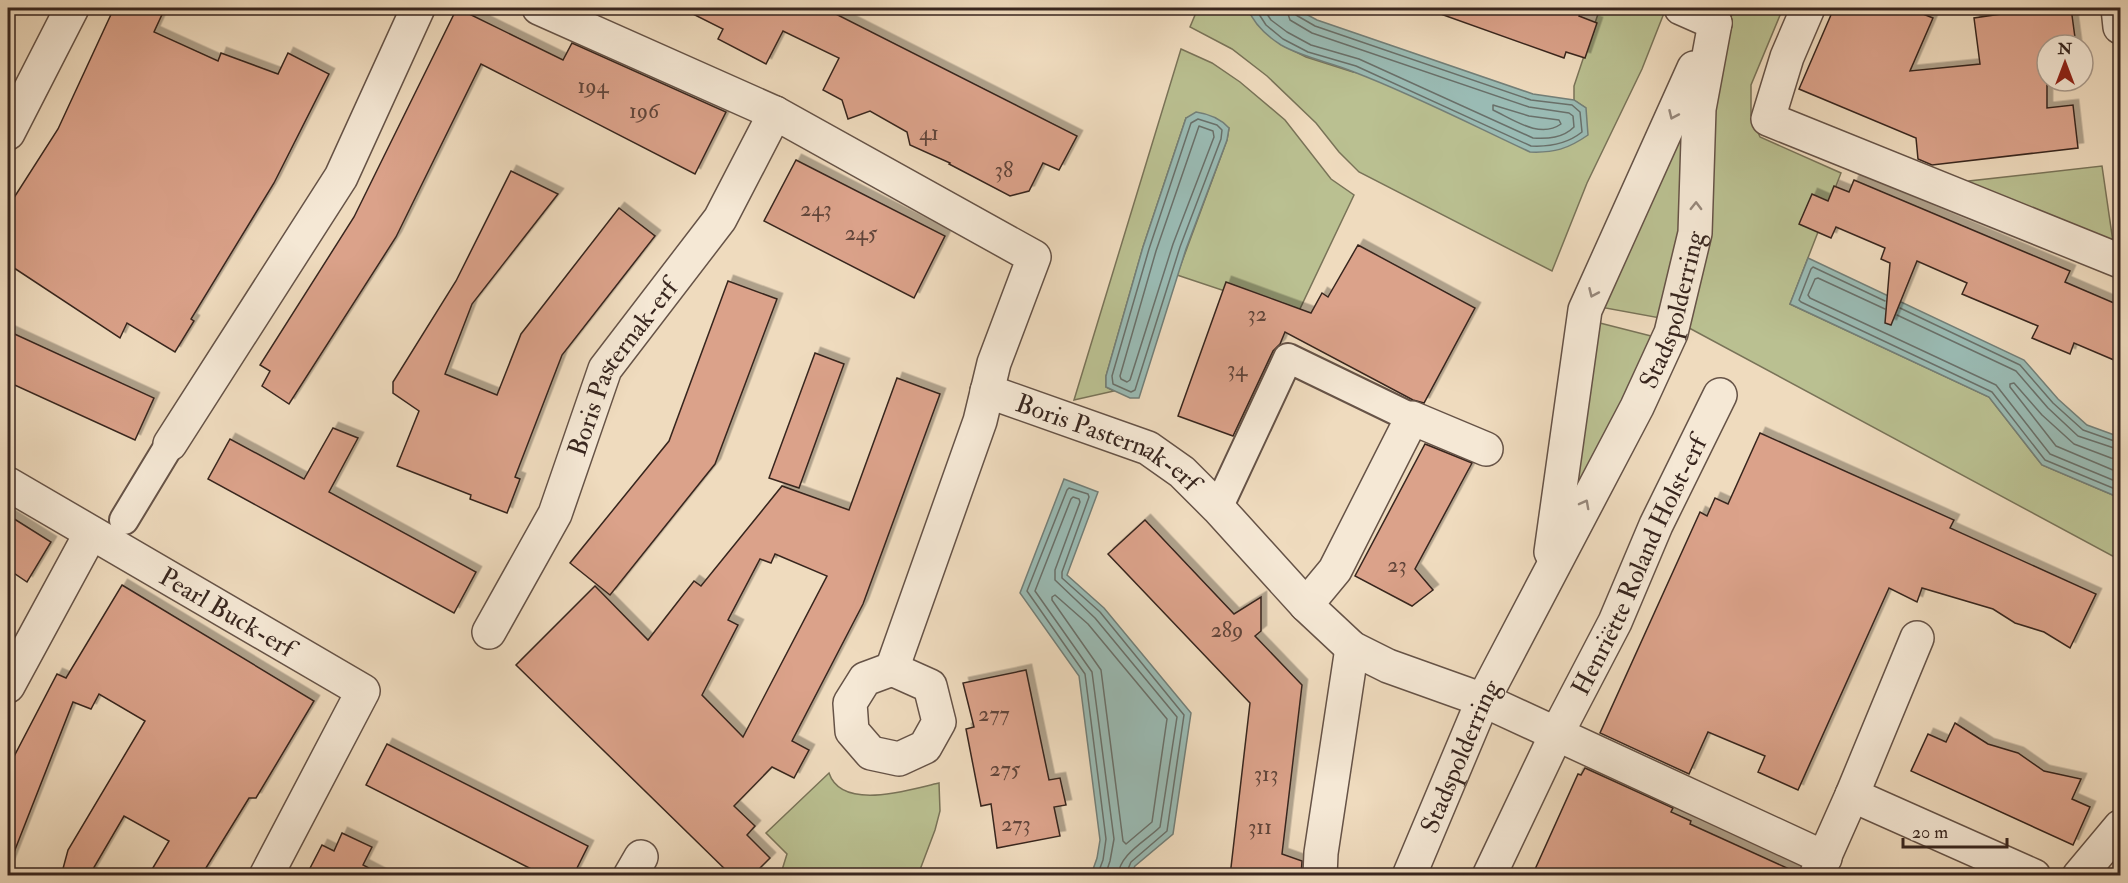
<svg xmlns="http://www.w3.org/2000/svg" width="2128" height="883" font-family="'IM FELL Double Pica',serif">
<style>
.green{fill:#bac091;stroke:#797358;stroke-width:1.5}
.water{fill:#9abbb4;stroke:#737f78;stroke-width:1.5}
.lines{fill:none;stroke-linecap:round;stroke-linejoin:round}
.shore{stroke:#69706a;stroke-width:1.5}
.building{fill:#dba28a;stroke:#38261f;stroke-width:1.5;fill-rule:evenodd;filter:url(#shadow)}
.pedestrian-casing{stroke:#665347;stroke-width:32}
.minor-casing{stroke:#665347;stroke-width:36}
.tertiary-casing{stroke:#665347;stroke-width:36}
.pedestrian{stroke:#f5e8d5;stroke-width:28}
.minor{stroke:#f5e8d5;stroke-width:33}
.tertiary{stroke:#f5e8d5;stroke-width:33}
.oneway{stroke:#96877a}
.labels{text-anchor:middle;stroke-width:5;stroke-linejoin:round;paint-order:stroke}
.number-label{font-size:22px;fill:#61453a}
.street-label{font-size:26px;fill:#38261f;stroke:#f5e8d5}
</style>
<defs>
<filter id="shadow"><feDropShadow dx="5.5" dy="-5.5" stdDeviation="0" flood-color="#0004"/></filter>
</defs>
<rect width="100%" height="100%" fill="#efdbbe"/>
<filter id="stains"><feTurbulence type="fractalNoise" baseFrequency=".00333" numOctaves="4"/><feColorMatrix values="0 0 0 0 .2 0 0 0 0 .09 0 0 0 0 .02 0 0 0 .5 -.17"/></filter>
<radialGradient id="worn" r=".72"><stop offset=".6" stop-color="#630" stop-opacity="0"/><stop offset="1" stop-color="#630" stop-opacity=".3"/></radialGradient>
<g class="green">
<path d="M1198,8H1248L1250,14L1280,44L1306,57L1353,72L1586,108L1574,100V86L1600,8H1666L1642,69L1587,183L1552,271L1359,172L1339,152L1316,123L1267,76L1232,49L1190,27Z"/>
<path d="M1734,8H1783L1751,85V115L1760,137L1841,173L1790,304L1989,397L2042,465L2120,498V560L1678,322L1707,91Z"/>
<path d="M1181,49L1212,63L1240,82L1285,120L1331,179L1354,195L1297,315L1177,275L1227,140L1229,128L1186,118L1143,247L1106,376V387L1114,391L1074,400Z"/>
<path d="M1688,111L1678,263L1660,318L1600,307Z"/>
<path d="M2102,166L2113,242L1970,194L1969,181Z"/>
<path d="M1592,321L1659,338L1559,535Z"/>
<path d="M829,773C842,812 911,789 939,783L940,811L935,830L918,875H776L782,870L787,854L766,833Z"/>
</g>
<g class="water">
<path d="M1248,8H1295L1317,20L1533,94L1574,100L1586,108L1588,135C1568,149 1554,153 1530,152C1472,125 1414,95 1354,72C1330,62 1304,58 1281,45C1267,36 1253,23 1248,8Z"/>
<path d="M1196,112C1210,114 1220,118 1229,128L1227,140L1186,249L1139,398H1130L1106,387V376L1143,247L1186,118Z"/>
<path d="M1808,258L2024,360L2058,399L2087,425L2120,437V498L2042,465L1989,397L1790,304Z"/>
<path d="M1064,479L1098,492L1067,575L1104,608L1191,713L1173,834L1135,866L1130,875H1091L1097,858L1100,840L1079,676L1020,593Z"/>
</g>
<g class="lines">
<g class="shore">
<path d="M1255,8L1266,25L1283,39L1308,52L1356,66L1531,146C1550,147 1567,144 1582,132L1580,112L1572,105L1531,100L1315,26L1296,15L1294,8"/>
<path d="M1263,8L1271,20L1287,32L1311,45L1359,59L1533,138C1548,139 1563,138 1574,127L1573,116L1569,113L1529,107L1312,33L1290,20L1286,8"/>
<path d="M1493,105L1529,116L1559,120L1561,124C1540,139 1514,120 1493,110Z"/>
<path d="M1198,119L1217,125L1222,130L1221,139L1180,247L1135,390L1131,392L1113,384L1112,376L1149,249L1191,123Z"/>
<path d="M1199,126L1213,131L1214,137L1173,244L1130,380L1127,382L1121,379L1120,376L1156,251Z"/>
<path d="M1885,301L1813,267L1811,269L1799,300L1801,302L1992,392L2045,460L2120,491"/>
<path d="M1900,308L2020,365L2053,403L2083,430L2120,443"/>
<path d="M1885,309L1818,278L1815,279L1808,295L1810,298L1996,385L2050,454L2120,483"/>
<path d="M1897,315L2016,371L2048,408L2078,436L2120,450"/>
<path d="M2120,459L2111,458L2074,444L2042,415L2014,383L2010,384V387L2056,446L2120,473"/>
<path d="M1055,595L1088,624L1167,719L1152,822L1126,844L1123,841L1101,670L1052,600V597Z"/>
<path d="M1097,876L1103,860L1106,839L1085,674L1027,591L1067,490L1069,488L1088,494L1089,497L1062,572V578L1100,612L1184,715L1167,831L1131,862L1125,876"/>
<path d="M1105,876L1110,861L1114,839L1092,672L1035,591L1071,499L1073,497L1079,499L1080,502L1055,570V580L1095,618L1177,717L1160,827C1146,841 1119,854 1118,876"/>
</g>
</g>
<g class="building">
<path d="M114,8H165L154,32L218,61L221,53L278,74L288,53L329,74L274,183L191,319L194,321L175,352L127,323L120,338L8,264V207L58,129Z"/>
<path d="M457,8L563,60L572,43L726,112L695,174L481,64L396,237L289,404L262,386L270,371L260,365L354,217Z"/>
<path d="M681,8H824L1077,136L1059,170L1043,163L1029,191L1010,196L949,164L950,163L910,145L907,132L870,111L848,119L842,100L823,90L839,58L783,31L766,64L718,39L723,29Z"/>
<path d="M1436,8H1566L1580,13L1579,16L1597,23L1585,58L1566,52L1564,58L1435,12Z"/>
<path d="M1834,8H1908L1933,18L1910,71L1980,64L1974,18L2028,10V8H2071L2076,45H2047V108L2073,105L2078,148L1932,165L1918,159L1916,138L1799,89Z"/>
<path d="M796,160L945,236L914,298L764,221Z"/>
<path d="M511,171L558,194L472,304L445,374L497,395L521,334L619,208L655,236L562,355L515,477L520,479L507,513L470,499L471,495L397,466L419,411L393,393V382L456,281Z"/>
<path d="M1854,180L2070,271L2065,282L2121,306V363L2074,343L2070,354L2032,338L2038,326L1962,294L1967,283L1917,261L1891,325L1885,323L1890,263L1881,259L1885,248L1836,227L1831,238L1799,224L1812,194L1828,201L1834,186L1849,192Z"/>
<path d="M1358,245L1475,308L1424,403L1413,400L1285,332L1280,344L1273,351L1233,436L1178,416L1226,282L1311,313L1322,293L1328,297Z"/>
<path d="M728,281L777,299L747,379L715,464L610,595L570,563L669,441Z"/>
<path d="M8,331L154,398L135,440L8,382Z"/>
<path d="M815,353L844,364L799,488L769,478Z"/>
<path d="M897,378L940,394L863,604L792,741L809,750L794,778L772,767L734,806L755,826L747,835L770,858L752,876H732L516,665L595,586L648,640L694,581L701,586L782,486L849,510ZM775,554L827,576L743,737L702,695L738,625L728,620L760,559L771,563Z"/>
<path d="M333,428L358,438L329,492L476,572L454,613L208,479L230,439L304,479Z"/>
<path d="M1760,433L1954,520L1950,528L2096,594L2070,648L2044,632L2015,623L1993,609L1922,588L1917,602L1889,588L1798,790L1758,772L1765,756L1708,732L1689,774L1600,733L1700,512L1707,516L1715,498L1728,504Z"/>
<path d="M1425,444L1472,463L1415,569L1433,590L1412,606L1355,576Z"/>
<path d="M8,515L51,542L27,582L8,569Z"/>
<path d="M1145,520L1234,614L1261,597V631L1255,636L1302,685L1282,854L1302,861L1301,876H1230L1250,703L1108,554Z"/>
<path d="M122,585L314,701L256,798H249L201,876H148L169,841L124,816L89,876H61L68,850L145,721L99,694L91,709L73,702L9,865H8V768L57,674L66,678Z"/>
<path d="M1026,670L1049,780L1060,778L1066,805L1054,807L1060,836L997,848L991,804L981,806L966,729L974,727L963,683Z"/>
<path d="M1955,723L1988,744L2018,753L2044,771L2081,779L2072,799L2090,807L2073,845L1911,771L1928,734L1946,742Z"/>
<path d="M387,744L588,846L573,876H545L366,785Z"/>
<path d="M1585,768L1673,808L1671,812L1691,821L1690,824L1798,873V876H1532L1578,774L1581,775Z"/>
<path d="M342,833L372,847L363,865L384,876H306L322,845L334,851Z"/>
</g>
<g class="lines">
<g class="pedestrian-casing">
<g id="pedestrian">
<path d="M1218,508L1288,358L1412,418"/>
<path d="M124,520L170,444"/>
</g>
</g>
<g class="minor-casing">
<g id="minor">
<path d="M539,8L775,113L1034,257L994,363L980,421L892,669"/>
<path d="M1681,8L1715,23"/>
<path d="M1808,8L1787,57L1768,119L2120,261"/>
<path d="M2118,8L2120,27"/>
<path d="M8,133L72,8"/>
<path id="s1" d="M987,391L1148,448L1182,472L1218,508L1306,605L1352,648L1388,666L1483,700L1825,858"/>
<path d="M170,444L341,177L418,8"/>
<path id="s2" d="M8,484L363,691L266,876"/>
<path d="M1306,605L1335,570L1412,418L1486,449"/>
<path id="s3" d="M489,632L555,514L605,369L720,219L775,113"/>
<path d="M892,669L930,686L939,722L925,747L899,759L871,753L852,731L850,703L865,679Z"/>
<path d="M8,686L91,533"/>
<path d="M1852,795L2034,876"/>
<path d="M630,876L641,857"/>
<path d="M1320,876L1321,853L1352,648"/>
<path id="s4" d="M1489,876L1556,735L1615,622L1656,525L1720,395"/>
<path d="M1816,876L1852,795L1917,638"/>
<path d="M2079,876L2120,827"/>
</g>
</g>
<g class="tertiary-casing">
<g id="tertiary">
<path d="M1551,552L1585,310L1694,68"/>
<path id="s5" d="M1409,876L1483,700L1637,407L1671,333L1695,233L1699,109L1715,23"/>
</g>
</g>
<use href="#pedestrian" class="pedestrian"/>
<use href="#minor" class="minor"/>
<use href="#tertiary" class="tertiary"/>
</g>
<defs><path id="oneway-chevron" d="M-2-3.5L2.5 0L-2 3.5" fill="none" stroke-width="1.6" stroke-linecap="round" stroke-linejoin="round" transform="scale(1.5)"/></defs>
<g class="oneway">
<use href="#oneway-chevron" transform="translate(1673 115) rotate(114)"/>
<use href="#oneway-chevron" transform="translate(1696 206) rotate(-89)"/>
<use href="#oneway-chevron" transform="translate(1593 293) rotate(114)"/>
<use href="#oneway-chevron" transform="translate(1585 504) rotate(-62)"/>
</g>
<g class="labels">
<g class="number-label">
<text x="593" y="93">194</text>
<text x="644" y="118">196</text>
<text x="929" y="140">41</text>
<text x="1004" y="177">38</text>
<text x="816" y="216">243</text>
<text x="861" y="240">245</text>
<text x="1257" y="321">32</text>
<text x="1237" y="376">34</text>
<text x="1397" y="572">23</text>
<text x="1227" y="637">289</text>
<text x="994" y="721">277</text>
<text x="1005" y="776">275</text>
<text x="1266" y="781">313</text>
<text x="1016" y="831">273</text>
<text x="1260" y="834">311</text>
</g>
<g class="street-label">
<text dy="9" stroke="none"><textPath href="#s5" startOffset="626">Stadspolderring</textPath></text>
<text dy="9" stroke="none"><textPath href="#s3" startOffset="298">Boris Pasternak-erf</textPath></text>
<text dy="9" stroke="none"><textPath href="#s1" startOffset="132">Boris Pasternak-erf</textPath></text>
<text dy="9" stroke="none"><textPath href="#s4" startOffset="345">Henriëtte Roland Holst-erf</textPath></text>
<text dy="9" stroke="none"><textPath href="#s2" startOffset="254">Pearl Buck-erf</textPath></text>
<text dy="9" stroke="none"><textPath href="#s5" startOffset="130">Stadspolderring</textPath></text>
</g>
</g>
<rect width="2128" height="883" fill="none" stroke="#efdbbe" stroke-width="30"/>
<rect x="9" y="9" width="2110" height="865" fill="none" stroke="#38261f" stroke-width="3"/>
<rect x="15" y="15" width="2098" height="853" fill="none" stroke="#38261f" stroke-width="1.5"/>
<g transform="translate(2065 63)"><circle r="28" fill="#f5e8d5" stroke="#a99a8c" stroke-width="1.5"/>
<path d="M0-4.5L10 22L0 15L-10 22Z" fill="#8f2418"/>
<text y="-9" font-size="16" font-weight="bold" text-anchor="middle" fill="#38261f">N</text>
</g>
<path d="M1903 838v9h104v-9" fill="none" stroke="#38261f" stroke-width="3"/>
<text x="1912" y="838" font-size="18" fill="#38261f" stroke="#f5e8d5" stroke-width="4.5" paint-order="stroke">20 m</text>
<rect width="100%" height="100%" filter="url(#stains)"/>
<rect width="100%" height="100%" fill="url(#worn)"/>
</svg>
